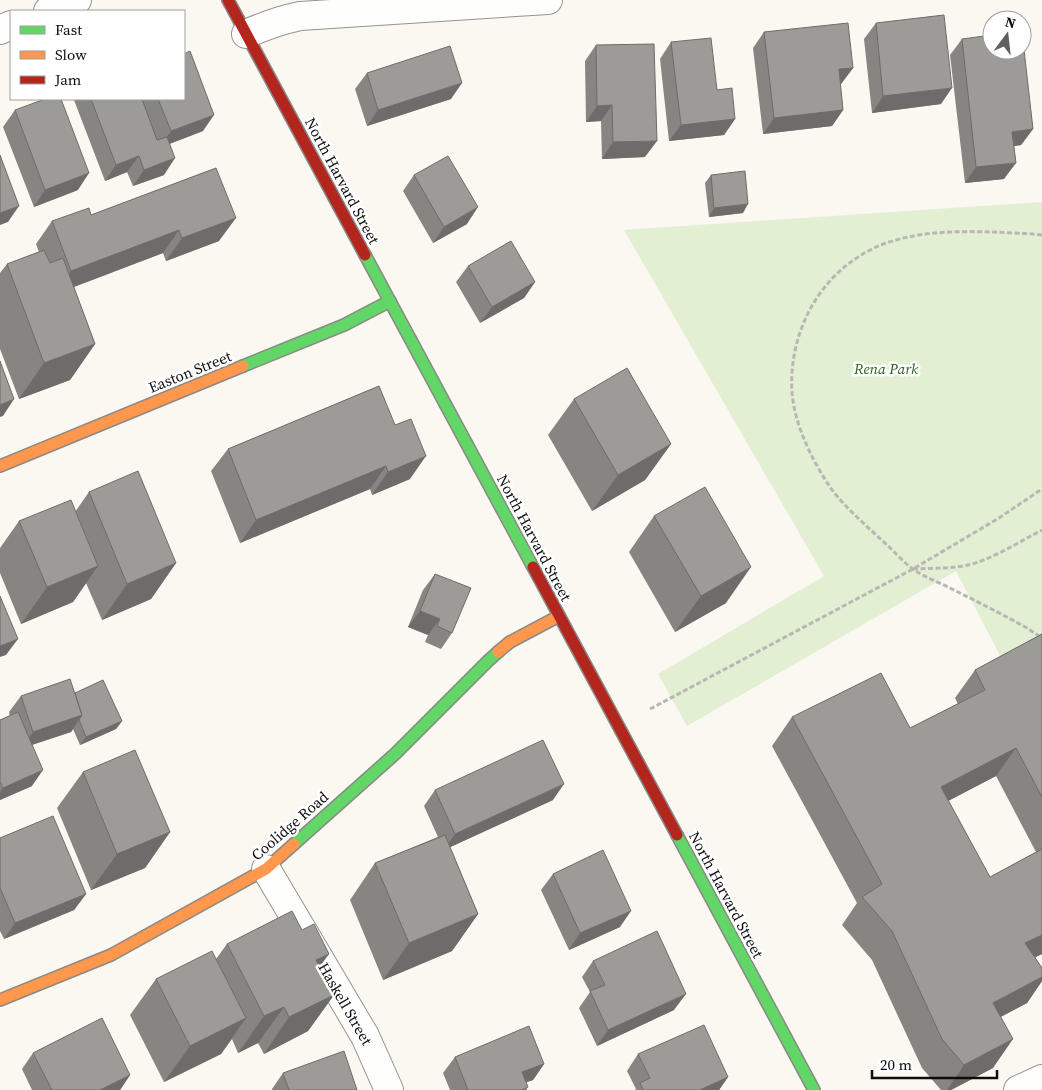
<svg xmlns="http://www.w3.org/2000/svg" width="1042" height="1090" font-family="'Source Serif 4',serif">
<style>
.green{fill:#e2efd2}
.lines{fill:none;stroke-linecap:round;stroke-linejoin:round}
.street-casing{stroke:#949390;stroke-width:30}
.fast-casing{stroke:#8a8986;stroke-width:14}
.slow-casing{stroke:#8a8986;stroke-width:14}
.jam-casing{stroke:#8a8986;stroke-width:14}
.path{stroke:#b8b7b6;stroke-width:3;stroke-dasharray:5 2.5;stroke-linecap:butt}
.street{stroke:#fefefd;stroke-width:28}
.fast{stroke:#63d668;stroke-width:11}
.slow{stroke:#ff974d;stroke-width:11}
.jam{stroke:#b3261e;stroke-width:11}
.wall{fill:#878582;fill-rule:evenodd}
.shaded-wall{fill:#6e6c6a}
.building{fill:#9d9b97;stroke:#6e6c6a}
.labels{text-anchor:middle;stroke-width:5;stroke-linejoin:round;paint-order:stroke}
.street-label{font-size:15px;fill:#0d0d0d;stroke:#fff}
.park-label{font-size:15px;font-style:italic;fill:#2b621f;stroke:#fff}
</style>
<rect width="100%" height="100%" fill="#faf8f1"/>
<path class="green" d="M1042,202V736L956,571L687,726L658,674L824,576L624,230Z"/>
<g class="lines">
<g class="street-casing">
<g id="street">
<path d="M48,11L77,0"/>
<path d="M0,30L11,25"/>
<path d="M246,34C264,26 281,20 300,16L548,0"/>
<path d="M266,869L365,1036L389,1090"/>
<path d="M1018,1090L1042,1079"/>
</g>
</g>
<g class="fast-casing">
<g id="fast">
<path d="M365,255L533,567"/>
<path d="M243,366L344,325L390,301"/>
<path d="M677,835L814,1090"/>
<path d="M294,844L395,754L488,661L498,652"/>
</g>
</g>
<g class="slow-casing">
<g id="slow">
<path d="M0,466L243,366"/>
<path d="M498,652L510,642L559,616"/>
<path d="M0,1000L111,955L266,869L294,844"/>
</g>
</g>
<g class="jam-casing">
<g id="jam">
<path d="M228,0L365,255"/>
<path d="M533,567L677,835"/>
</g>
</g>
<g class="path">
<path d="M1042,235C1026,233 1009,233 993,232C956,231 917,231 881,245C822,269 788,330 792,393C795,426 812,460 830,487C846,509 868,527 888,546C896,553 904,563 913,569C924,577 938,582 950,588C976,601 1002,614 1027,628L1042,638"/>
<path d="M913,569C933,568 953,569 972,564C996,557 1019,542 1042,530"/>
<path d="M650,709L913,569L999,518L1042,489"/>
</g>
<use href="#street" class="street"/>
<use href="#fast" class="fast"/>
<use href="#slow" class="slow"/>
<use href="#jam" class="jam"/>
</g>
<g class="wall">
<path d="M876,23L941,104L872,113L864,39Z"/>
<path d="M764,32L853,68L841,84H840L843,110L832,126L763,134L753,48Z"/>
<path d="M962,39L1033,129L1021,145L1014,146L1004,179L965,183L950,55Z"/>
<path d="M671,42L735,119L724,135L669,141L660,59Z"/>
<path d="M596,45L645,157L602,159L601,121L586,122L585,61Z"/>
<path d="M367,73L451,99L367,126L355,89Z"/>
<path d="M75,99H184L203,131L169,144L164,175L133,186L127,172L105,181L74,100Z"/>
<path d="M15,110L78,190L34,207L3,127Z"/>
<path d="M216,168L219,241L166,261L163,253L74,287L95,344L70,380L19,399L0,349V273L7,264L39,252L36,244L52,221L91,215Z"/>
<path d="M414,175L467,224L433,243L403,191Z"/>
<path d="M711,175L743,213L709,217L705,183Z"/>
<path d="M468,266L535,282L524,298L480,323L456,282Z"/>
<path d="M379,386L410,479L372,495L370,489L240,543L211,471L228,449Z"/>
<path d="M574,399L671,444L645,480L592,511L548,435Z"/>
<path d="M89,492L176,563L151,599L102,620L86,583L73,602L21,624L0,573V548L19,521L75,512Z"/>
<path d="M654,516L726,603L675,632L629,552Z"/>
<path d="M435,574L452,633L441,649L425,642L428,635L408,627L423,590Z"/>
<path d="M1042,634V954L1035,957L1042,968V981L1027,1003L1001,1017L993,1068L951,1090H941L922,1068L872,960L842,925L857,903L772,746L792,717L910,728L958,704L955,698L975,670ZM996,776L1036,852L990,877L948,801Z"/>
<path d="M75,693L122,721L116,729L80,745L73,729L71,732L32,745V786L0,800V720L10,716L9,712L21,696Z"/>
<path d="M83,772L170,832L145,868L91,890L57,808Z"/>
<path d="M435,790L553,800L450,847L478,914L452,951L383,980L350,900L375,863L438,837L424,806Z"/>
<path d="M0,838L86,894L74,910L4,939L0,931Z"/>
<path d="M553,874L620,927L569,950L541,890Z"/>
<path d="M227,944L320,967L334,995L308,1031L264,1054L258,1043L238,1053L232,1039L221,1054L164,1082L130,1015L156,979L216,959Z"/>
<path d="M593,961L674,1010L597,1046L579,1008L590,992L582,977Z"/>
<path d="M33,1053L130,1075L120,1090H32L22,1069Z"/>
<path d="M638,1054L728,1077L719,1090H635L636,1089L627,1071Z"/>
<path d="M455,1057L544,1064L533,1080L526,1082L527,1090H450L443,1073Z"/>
<path d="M283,1073L357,1090H272V1089Z"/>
</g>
<g class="shaded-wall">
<path d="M853,68L841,84L827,86L839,69Z"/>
<path d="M462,83L451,99L367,126L378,110Z"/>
<path d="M952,88L941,104L872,113L883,96Z"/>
<path d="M612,105L601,121L586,122L597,106Z"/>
<path d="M843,110L832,126L763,134L774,118Z"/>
<path d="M214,115L203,131L159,148L171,131Z"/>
<path d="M735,119L724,135L669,141L681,125Z"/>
<path d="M1033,129L1021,145L1001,148L1012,132Z"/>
<path d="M657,141L645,157L602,159L613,142Z"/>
<path d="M139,156L127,172L105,181L116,165Z"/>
<path d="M175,158L164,175L133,186L144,170Z"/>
<path d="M1016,163L1004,179L965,183L976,167Z"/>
<path d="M89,173L78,190L34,207L45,190Z"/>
<path d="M748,204L743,213L709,217L714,208Z"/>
<path d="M19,206L8,222L0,225V213Z"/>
<path d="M478,207L467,224L433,243L444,227Z"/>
<path d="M236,218L219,241L166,261L182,238Z"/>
<path d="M179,230L163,253L55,294L71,271Z"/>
<path d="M535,282L524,298L480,323L492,307Z"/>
<path d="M95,344L70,380L19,399L44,363Z"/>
<path d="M14,399L3,416L0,417V405Z"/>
<path d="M671,444L645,480L592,511L618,475Z"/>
<path d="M426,456L410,479L372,495L388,472Z"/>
<path d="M386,466L370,489L240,543L256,520Z"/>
<path d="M176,563L151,599L102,620L127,584Z"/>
<path d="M98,566L73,602L21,624L47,587Z"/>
<path d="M751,567L726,603L675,632L701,596Z"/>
<path d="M420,611L440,619L428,635L408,627Z"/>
<path d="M18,639L6,655L0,657V646Z"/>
<path d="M82,715L71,732L22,748L33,732Z"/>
<path d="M122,721L116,729L80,745L86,737Z"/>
<path d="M1016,748L996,776L921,815L941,787Z"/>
<path d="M43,770L32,786L0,800V792L3,788Z"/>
<path d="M564,784L553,800L444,850L455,834Z"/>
<path d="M170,832L145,868L91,890L117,854Z"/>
<path d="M86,894L74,910L4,939L15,923Z"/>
<path d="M631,911L620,927L569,950L580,933Z"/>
<path d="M478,914L452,951L383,980L409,943Z"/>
<path d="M1042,935V954L1005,972L1025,943Z"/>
<path d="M329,954L303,990L316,960Z"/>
<path d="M1042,977V981L1027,1003L973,1031L993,1003Z"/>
<path d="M686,994L674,1010L597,1046L608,1030Z"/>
<path d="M334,995L308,1031L264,1054L289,1017Z"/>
<path d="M284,1007L258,1043L238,1053L264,1016Z"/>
<path d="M246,1018L221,1054L164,1082L190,1046Z"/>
<path d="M1013,1039L993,1068L951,1090H947L964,1065Z"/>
<path d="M544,1064L533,1080L511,1088L522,1072Z"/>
<path d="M130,1075L120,1090H100Z"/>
<path d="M728,1077L719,1090H700Z"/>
</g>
<g class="building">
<path d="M944,15L952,88L883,96L876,23Z"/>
<path d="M848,23L853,68L839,69L843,110L774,118L764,32Z"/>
<path d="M1022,32L1033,129L1012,132L1016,163L976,167L962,39L992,35V50H1022Z"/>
<path d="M711,38L717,90L732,88L735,119L681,125L671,42Z"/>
<path d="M654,44L657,141L613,142L612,105L597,106L596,45Z"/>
<path d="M450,46L462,83L378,110L367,73Z"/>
<path d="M190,51L214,115L171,131L158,99H184V54Z"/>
<path d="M45,99H61L89,173L45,190L15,110Z"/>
<path d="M91,99H142L157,140L167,137L175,158L144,170L139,156L116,165Z"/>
<path d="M0,155L19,206L0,213Z"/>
<path d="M448,156L478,207L444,227L414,175Z"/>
<path d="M216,168L236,218L182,238L179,230L71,271L52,221L89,208L91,215Z"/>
<path d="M745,171L748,204L714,208L711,175Z"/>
<path d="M511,241L535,282L492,307L468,266Z"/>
<path d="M44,250L50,263L63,258L95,344L44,363L7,264Z"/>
<path d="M0,361L14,399L0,405Z"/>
<path d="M627,368L671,444L618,475L574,399Z"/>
<path d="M379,386L395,425L411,419L426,456L388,472L386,466L256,520L228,449Z"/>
<path d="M138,471L176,563L127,584L89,492Z"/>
<path d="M705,487L751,567L701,596L654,516Z"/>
<path d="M71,500L98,566L47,587L19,521Z"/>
<path d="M435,574L471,588L452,633L437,626L440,619L420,611Z"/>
<path d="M0,596L18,639L0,646Z"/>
<path d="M1042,634V797L1016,748L941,787L990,877L1042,849V935L1025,943L1042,968V977L993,1003L1013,1039L964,1065L942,1039L892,931L862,897L882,884L792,717L881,673L910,728L985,690L975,670Z"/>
<path d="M70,679L82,715L33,732L21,696Z"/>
<path d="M103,680L122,721L86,737L79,720L82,715L75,693Z"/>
<path d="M18,712L43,770L3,788L0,782V720Z"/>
<path d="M543,740L564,784L455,834L435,790Z"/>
<path d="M135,750L170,832L117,854L83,772Z"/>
<path d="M53,816L86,894L15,923L0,888V838Z"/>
<path d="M445,835L478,914L409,943L375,863Z"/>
<path d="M603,850L631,911L580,933L553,874Z"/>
<path d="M292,911L302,930L314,924L329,954L316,960L334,995L289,1017L284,1007L264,1016L227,944Z"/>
<path d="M657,931L686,994L608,1030L590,991L605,985L593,961Z"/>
<path d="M212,951L246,1018L190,1046L156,979Z"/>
<path d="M102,1018L130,1075L100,1090H52L33,1053Z"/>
<path d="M704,1025L728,1077L700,1090H643L640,1083L650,1078L638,1054Z"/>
<path d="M529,1026L544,1064L522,1072L528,1087L522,1090H468L455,1057Z"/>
<path d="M344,1051L357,1090H289L283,1073Z"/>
</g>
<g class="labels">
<g class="street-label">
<text transform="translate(342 181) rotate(62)" y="5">North Harvard Street</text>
<text transform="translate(190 372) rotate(-22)" y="5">Easton Street</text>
<text transform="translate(534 538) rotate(62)" y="5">North Harvard Street</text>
<text transform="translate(290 826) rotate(-41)" y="5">Coolidge Road</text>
<text transform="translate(726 895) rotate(62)" y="5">North Harvard Street</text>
<text transform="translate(345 1004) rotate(60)" y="5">Haskell Street</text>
</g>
<g class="park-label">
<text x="886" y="374">Rena Park</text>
</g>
</g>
<rect x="10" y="10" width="175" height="90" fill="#ffffff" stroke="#9e9e9e"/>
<rect x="20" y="26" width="25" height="8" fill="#63d668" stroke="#9e9e9e"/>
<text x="55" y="35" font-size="15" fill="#0d0d0d">Fast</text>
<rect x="20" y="51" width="25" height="8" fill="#ff974d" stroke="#9e9e9e"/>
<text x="55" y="60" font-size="15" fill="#0d0d0d">Slow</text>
<rect x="20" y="76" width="25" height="8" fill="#b3261e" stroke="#9e9e9e"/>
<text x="55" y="85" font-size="15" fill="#0d0d0d">Jam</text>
<g transform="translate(1007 35) rotate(15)"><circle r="24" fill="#ffffff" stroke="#9e9e9e"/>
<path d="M0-4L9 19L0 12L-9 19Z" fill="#605f5d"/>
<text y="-8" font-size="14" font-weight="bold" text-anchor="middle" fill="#0d0d0d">N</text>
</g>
<path d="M872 1070v8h125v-8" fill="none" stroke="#0d0d0d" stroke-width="2.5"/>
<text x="880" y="1070" font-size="15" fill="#0d0d0d" stroke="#ffffff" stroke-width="4" paint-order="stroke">20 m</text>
</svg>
